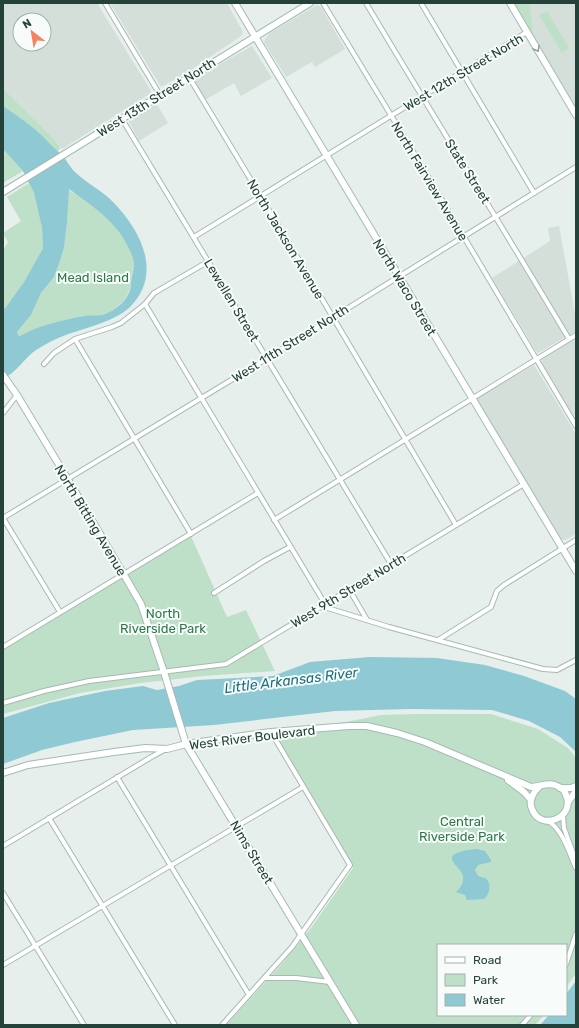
<svg xmlns="http://www.w3.org/2000/svg" width="579" height="1028" font-family="Rubik,sans-serif">
<style>
.built{fill:#d4dfda;fill-rule:evenodd}
.green{fill:#bfe0c8}
.water{fill:#8ec9d4;fill-rule:evenodd}
.lines{fill:none;stroke-linecap:round;stroke-linejoin:round}
.street-casing{stroke:#a8b8b2;stroke-width:6}
.secondary-casing{stroke:#a4bbb3;stroke-width:8}
.street{stroke:#fff;stroke-width:4}
.secondary{stroke:#fff;stroke-width:6}
.oneway{stroke:#92a09c}
.labels{text-anchor:middle;stroke-width:4;stroke-linejoin:round;paint-order:stroke}
.street-label{font-size:13px;fill:#24423a;stroke:#f7fbf9}
.park-label{font-size:13px;fill:#2d7a4b;stroke:#f7fbf9}
.water-label{font-size:14px;font-style:italic;fill:#1c6f80;stroke:#f7fbf9}
</style>
<rect width="100%" height="100%" fill="#e6efeb"/>
<g class="built">
<path d="M3,3H97L151,91V93L62,149L55,140L3,90ZM20,20H44V44H20Z"/>
<path d="M110,3H227L243,32L241,36L191,70L161,87Z"/>
<path d="M532,3H576V108L533,35L530,4Z"/>
<path d="M317,5L321,7L345,49L315,67L312,62L286,77L264,42L265,39L270,33Z"/>
<path d="M252,46L272,78L241,96L234,83L205,100L195,83L197,77Z"/>
<path d="M156,103L168,123L139,141L129,121L133,117Z"/>
<path d="M559,226L576,319V331L538,353H537L492,278L550,241L548,228Z"/>
<path d="M576,338V422L541,363L543,359Z"/>
<path d="M534,365L576,434V534L565,540L561,539L478,402V399L480,397Z"/>
</g>
<g class="green">
<path d="M514,3H530L533,35Z"/>
<path d="M547,11L569,48L562,53L539,15Z"/>
<path d="M3,89L55,140L60,147V149L56,152L37,131L3,106Z"/>
<path d="M3,149L23,171L3,183Z"/>
<path d="M29,183L34,193L42,228L43,248L24,282L3,311V251L8,242L3,233L21,221L7,197Z"/>
<path d="M68,189C92,206 118,222 130,250C132,255 134,260 134,265C134,270 131,275 131,280C131,296 118,310 102,315C96,317 90,315 84,316C63,320 38,325 20,336L18,335L17,332L31,315L41,293L54,277L59,264L64,248L67,223Z"/>
<path d="M190,534L227,617L246,610L275,671L203,676L141,683L80,693L3,714V648Z"/>
<path d="M414,714H491L538,729L568,748L576,758V973L566,988V945H438V1015H544L535,1025H226L280,966L311,928L353,868L350,860L279,743C280,738 280,736 286,734L381,715Z"/>
</g>
<g class="water">
<path d="M3,106C14,114 27,122 37,131C45,138 52,147 61,154C67,160 70,168 76,173C88,184 103,191 114,203C141,231 163,274 130,307C111,325 74,329 50,342C44,345 37,349 32,353C21,363 16,372 3,379V311L24,282L43,248L42,228L34,193L23,171L3,149ZM69,189C93,207 118,222 130,251C132,255 134,261 134,265C134,271 131,277 131,283C131,298 116,311 102,315C96,316 90,315 84,316C63,320 38,325 20,336L18,335L17,332L31,315L41,293L54,277L59,264L64,248L67,223Z"/>
<path d="M370,657L437,658L485,665L524,676L565,691L576,699V752L560,737L529,721L492,710L411,709L335,711L214,725L133,730L75,742L42,750L3,764V718L49,703L105,691L143,686L157,690L179,686L197,680L273,676L310,662Z"/>
<path d="M477,849L485,851L491,860V862L478,865L475,870L478,876C480,877 483,877 485,878C492,882 490,895 484,899L467,900L465,895L456,892C458,890 461,887 462,884C467,873 456,868 452,860V856C460,850 468,850 477,849Z"/>
<path d="M576,981V1025H540L549,1015H566V994Z"/>
</g>
<g class="lines">
<g class="street-casing">
<g id="street">
<path d="M105,3L160,95"/>
<path d="M323,3L429,178L576,426"/>
<path d="M366,3C433,116 502,226 569,339"/>
<path d="M421,3L534,193"/>
<path d="M189,77L296,255L456,525"/>
<path d="M122,119L391,564"/>
<path d="M194,237L527,32"/>
<path d="M145,304L325,604"/>
<path d="M75,339L191,534"/>
<path d="M44,364L54,353L75,339L112,327L121,323L145,304L154,293L209,261"/>
<path d="M3,413L17,395"/>
<path d="M3,518L261,362L576,167"/>
<path d="M3,518L60,612"/>
<path d="M274,520L576,335"/>
<path d="M349,589L367,620"/>
<path d="M214,593L264,561L290,547"/>
<path d="M321,606L389,627L543,669L557,670L576,660"/>
<path d="M438,640L491,607L497,591L504,585L576,540"/>
<path d="M3,647L258,493"/>
<path d="M3,703L44,691L89,681L226,664L524,484"/>
<path d="M117,777L249,995"/>
<path d="M563,816L564,828L576,861"/>
<path d="M49,818L175,1025"/>
<path d="M548,821C563,830 569,853 576,868"/>
<path d="M3,846L153,756L164,750"/>
<path d="M3,893L84,1025"/>
<path d="M566,964L576,934"/>
<path d="M3,965L303,787"/>
<path d="M265,978H296L330,982"/>
<path d="M222,1025L292,947L350,865L271,732"/>
<path d="M522,1025L531,1015"/>
</g>
</g>
<g class="secondary-casing">
<g id="secondary">
<path d="M235,3L576,571"/>
<path d="M510,3L576,115"/>
<path d="M3,192L310,3"/>
<path d="M3,375L17,395L79,498L141,604L164,672L186,744L356,1025"/>
<path d="M3,773L28,765L114,752L145,748L167,749L186,744L271,732L349,726H367L397,733L425,742L531,787C539,787 547,782 555,785C560,787 565,791 566,795C576,818 540,832 532,809C528,800 533,793 539,787"/>
<path d="M508,780L524,792L531,800"/>
<path d="M560,788H571L576,786"/>
<path d="M568,802L576,791"/>
</g>
</g>
<use href="#street" class="street"/>
<use href="#secondary" class="secondary"/>
</g>
<defs><path id="oneway-chevron" d="M-2-3.5L2.5 0L-2 3.5" fill="none" stroke-width="1.6" stroke-linecap="round" stroke-linejoin="round"/></defs>
<use class="oneway" href="#oneway-chevron" transform="translate(537 49) rotate(60)"/>
<g class="labels">
<g class="street-label">
<text transform="translate(463 72) rotate(-31)" y="5">West 12th Street North</text>
<text transform="translate(156 97) rotate(-32)" y="5">West 13th Street North</text>
<text transform="translate(468 171) rotate(58)" y="5">State Street</text>
<text transform="translate(430 181) rotate(59)" y="5">North Fairview Avenue</text>
<text transform="translate(286 239) rotate(59)" y="5">North Jackson Avenue</text>
<text transform="translate(405 287) rotate(59)" y="5">North Waco Street</text>
<text transform="translate(232 300) rotate(59)" y="5">Lewellen Street</text>
<text transform="translate(290 343) rotate(-32)" y="5">West 11th Street North</text>
<text transform="translate(91 520) rotate(59)" y="5">North Bitting Avenue</text>
<text transform="translate(348 590) rotate(-31)" y="5">West 9th Street North</text>
<text transform="translate(252 737) rotate(-7)" y="5">West River Boulevard</text>
<text transform="translate(252 852) rotate(59)" y="5">Nims Street</text>
</g>
<g class="park-label">
<text x="93" y="282">Mead Island</text>
<text x="163" y="618">North<tspan x="163" dy="15">Riverside Park</tspan></text>
<text x="462" y="826">Central<tspan x="462" dy="15">Riverside Park</tspan></text>
</g>
<g class="water-label">
<text transform="translate(291 680) rotate(-7)" y="5">Little Arkansas River</text>
</g>
</g>
<rect width="579" height="1028" fill="none" stroke="#24423a" stroke-width="8"/>
<rect x="437" y="944" width="130" height="72" fill="#f7fbf9" stroke="#a3b1ad"/>
<rect x="445" y="957" width="20" height="6" fill="#ffffff" stroke="#a3b1ad"/>
<text x="473" y="964" font-size="12" fill="#24423a">Road</text>
<rect x="445" y="974" width="20" height="12" fill="#bfe0c8" stroke="#a3b1ad"/>
<text x="473" y="984" font-size="12" fill="#24423a">Park</text>
<rect x="445" y="994" width="20" height="12" fill="#8ec9d4" stroke="#a3b1ad"/>
<text x="473" y="1004" font-size="12" fill="#24423a">Water</text>
<g transform="translate(32 32) rotate(329)"><circle r="19" fill="#f7fbf9" stroke="#a3b1ad"/>
<path d="M0-3L7 15L0 10L-7 15Z" fill="#f4845f"/>
<text y="-6" font-size="11" font-weight="bold" text-anchor="middle" fill="#24423a">N</text>
</g>
</svg>
